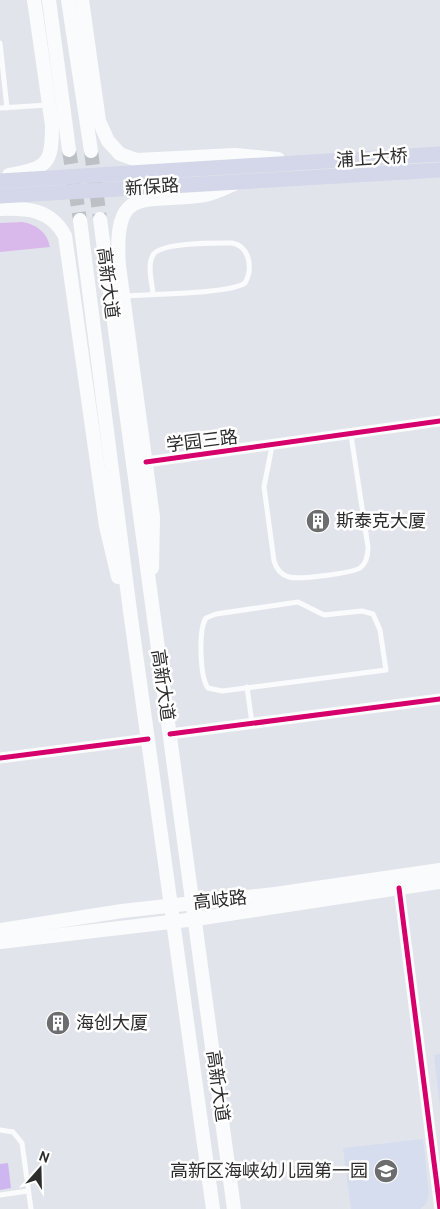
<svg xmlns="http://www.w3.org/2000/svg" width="440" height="1209" font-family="Cabin,'Noto Sans SC',sans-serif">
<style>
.education{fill:#d5ddef}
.green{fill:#d9b8eb}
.pitch{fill:#ceb6f0}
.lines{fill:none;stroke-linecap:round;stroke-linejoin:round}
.secondary-tunnel{stroke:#bdc0c5;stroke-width:14;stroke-dasharray:14 7;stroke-linecap:butt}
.service{stroke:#fafbfc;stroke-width:5}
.tertiary{stroke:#fafbfc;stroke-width:11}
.secondary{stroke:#fafbfc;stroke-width:14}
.primary{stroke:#d3d7e9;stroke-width:15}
.cycleway-casing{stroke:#fff;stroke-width:8}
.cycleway{stroke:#d6006c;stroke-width:5}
.labels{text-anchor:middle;stroke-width:5;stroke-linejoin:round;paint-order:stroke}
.street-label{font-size:18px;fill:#2c2c2c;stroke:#fff}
.poi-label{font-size:18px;fill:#2c2c2c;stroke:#fff;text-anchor:start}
</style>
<rect width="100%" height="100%" fill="#e1e5eb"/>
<g class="education">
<path d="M440,1054V1107L434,1055Z"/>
<path d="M423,1139L429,1194L426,1204L420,1209H351L343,1148Z"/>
</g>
<path class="green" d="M22,222C36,224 47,232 50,247L0,252V223Z"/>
<path class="pitch" d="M8,1163L11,1188L0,1190V1164Z"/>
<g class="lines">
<g class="secondary-tunnel">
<path d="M69,150L80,220"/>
<path d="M91,151L100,219"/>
</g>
<g class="service">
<path d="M0,43L7,108"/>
<path d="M0,108L47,105"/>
<path d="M125,296C147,294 230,294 245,283C253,269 250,246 232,243C217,243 160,242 153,255C147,266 152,282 153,294"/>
<path d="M272,446L264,487L274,561C276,568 281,575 289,577C299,580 352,573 360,568C367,563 368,555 368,547L351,435"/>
<path d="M298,602L324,615L362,611L373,614L380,630L386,670L222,691L208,688C200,677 198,630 206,618L216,614Z"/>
<path d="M247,687L252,723"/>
<path d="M0,1130L13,1132L22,1143L31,1209"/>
<path d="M0,1195L28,1191"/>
</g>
<g class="tertiary">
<path d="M146,462L440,421"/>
<path d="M170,734L440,699"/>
<path d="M0,758L148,739"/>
<path d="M399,888L440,1209"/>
</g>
<g class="secondary">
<path d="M49,0L69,150"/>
<path d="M68,0L91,151"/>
<path d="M82,0L99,121L108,141L120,154L137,160L235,155L278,159"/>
<path d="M9,175C48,168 52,164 52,125L34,0"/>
<path d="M0,209C27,208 51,209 65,236L106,526L118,577"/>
<path d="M100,219C142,550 190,879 234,1209"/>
<path d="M80,220L130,611L213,1209"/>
<path d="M152,568L153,517L119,266C113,183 143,204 205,195C215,193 225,188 234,184"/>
<path d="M0,930L122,911L275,894L440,870"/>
<path d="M0,942L196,919L440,882"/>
</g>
<g class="primary">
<path d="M0,181L440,154"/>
<path d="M0,196L440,170"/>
</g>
<g class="cycleway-casing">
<g id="cycleway">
<path d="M146,462L440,421"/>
<path d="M170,734L440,699"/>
<path d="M0,758L148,739"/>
<path d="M399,888L440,1209"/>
</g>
</g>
<use href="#cycleway" class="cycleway"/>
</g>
<defs>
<g id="building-disc" transform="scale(1.25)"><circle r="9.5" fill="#6b6d6f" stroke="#fff"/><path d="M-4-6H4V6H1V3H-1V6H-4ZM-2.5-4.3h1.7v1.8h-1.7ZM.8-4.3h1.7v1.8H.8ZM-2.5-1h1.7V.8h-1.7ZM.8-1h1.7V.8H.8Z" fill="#fff"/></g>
<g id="school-disc" transform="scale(1.25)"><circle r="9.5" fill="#6b6d6f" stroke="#fff"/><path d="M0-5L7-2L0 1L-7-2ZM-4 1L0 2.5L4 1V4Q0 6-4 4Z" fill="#fff"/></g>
</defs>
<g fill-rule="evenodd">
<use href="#building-disc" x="318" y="521"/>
<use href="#building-disc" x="58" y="1023"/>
<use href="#school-disc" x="386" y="1171"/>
</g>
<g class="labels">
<g class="street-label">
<text transform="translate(372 158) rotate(-4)" y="6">浦上大桥</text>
<text transform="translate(152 187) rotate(-4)" y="6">新保路</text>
<text transform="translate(108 283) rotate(83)" y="6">高新大道</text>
<text transform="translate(202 441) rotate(-7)" y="6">学园三路</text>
<text transform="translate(163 685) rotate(82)" y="6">高新大道</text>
<text transform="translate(220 900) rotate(-6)" y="6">高岐路</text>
<text transform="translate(218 1086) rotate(82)" y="6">高新大道</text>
</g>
<g class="poi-label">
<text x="336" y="527">斯泰克大厦</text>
<text x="76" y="1029">海创大厦</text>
<text x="368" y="1177" text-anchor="end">高新区海峡幼儿园第一园</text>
</g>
</g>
<g transform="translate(40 1169) rotate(20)" stroke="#ffffff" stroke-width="4" paint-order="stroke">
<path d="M0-4L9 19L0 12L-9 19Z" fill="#2c2c2c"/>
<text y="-8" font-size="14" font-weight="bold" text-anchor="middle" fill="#2c2c2c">N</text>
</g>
</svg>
